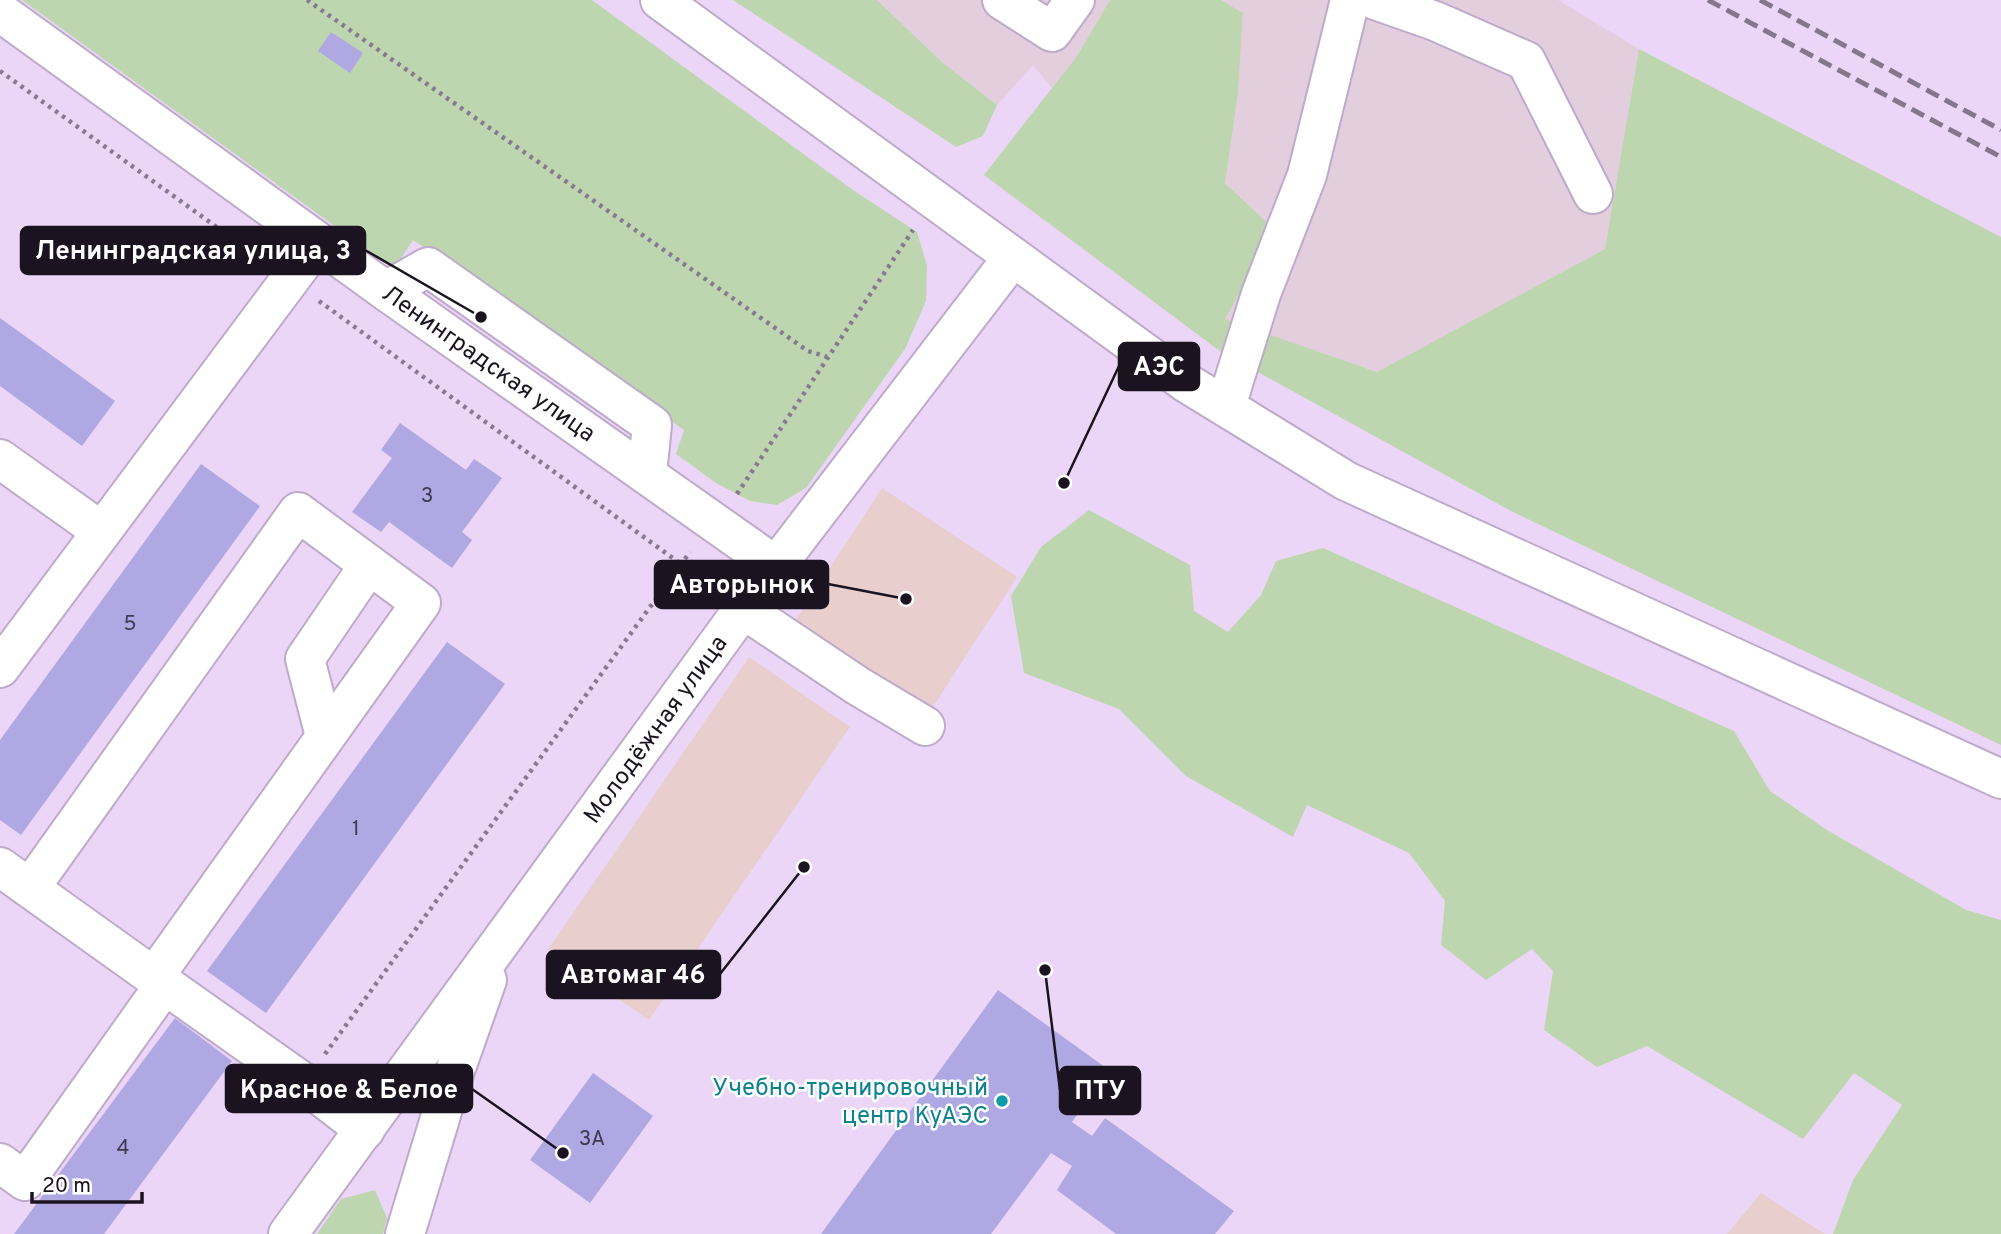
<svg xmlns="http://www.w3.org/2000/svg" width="2001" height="1234" font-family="Overpass,sans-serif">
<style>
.commercial{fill:#e9cece}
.industrial{fill:#e3cedd}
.green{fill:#bed6af}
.building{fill:#afa8e3}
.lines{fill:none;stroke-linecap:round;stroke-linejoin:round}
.minor-casing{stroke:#beaaca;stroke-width:42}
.major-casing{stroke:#beaaca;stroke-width:42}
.path{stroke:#877990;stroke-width:4.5;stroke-dasharray:3.5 5;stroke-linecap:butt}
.minor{stroke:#fff;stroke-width:38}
.major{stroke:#fff;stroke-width:38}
.rail{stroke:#84768c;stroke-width:5;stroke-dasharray:14 7;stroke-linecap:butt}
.culture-dot{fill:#0f9aa8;stroke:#fff;stroke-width:2.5}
.labels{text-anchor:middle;stroke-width:5;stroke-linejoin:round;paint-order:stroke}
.number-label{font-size:21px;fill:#403951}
.street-label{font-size:24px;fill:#1b1420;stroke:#fff}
.culture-label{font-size:24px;fill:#0d838f;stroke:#fff;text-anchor:end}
.leader{fill:none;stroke:#1b1420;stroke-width:2.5}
.callout-dot{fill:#1b1420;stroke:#fff;stroke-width:2.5}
.callout{fill:#1b1420;stroke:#1b1420;stroke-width:2.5}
.callout-label{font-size:26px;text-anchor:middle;font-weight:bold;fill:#fff}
</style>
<rect width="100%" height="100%" fill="#ebd6f7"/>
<g class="commercial">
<path d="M882,488L1017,577L931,710L795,621Z"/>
<path d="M749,657L850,727L649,1020L547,951Z"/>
<path d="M1761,1193L1825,1234H1727Z"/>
</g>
<g class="industrial">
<path d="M877,0H1110L1077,56L1052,88L1033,65L997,105L943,63Z"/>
<path d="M1221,0H1558L1639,49L1605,249L1377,372L1224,319L1275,230L1225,183L1238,94L1243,13Z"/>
</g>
<g class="green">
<path d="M22,0H592L853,190L917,232L927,266L926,301L905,349L806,488L777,505L750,501L716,483L676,454L684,430L413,240L394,269Z"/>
<path d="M733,0H877L943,63L997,105L983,136L956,147Z"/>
<path d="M1110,0H1221L1243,13L1238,94L1225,183L1275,230L1225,319L1377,372L1605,249L1639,49L2001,237V745L1511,511L1221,352L984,175L1077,56Z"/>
<path d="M1089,510L1190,565L1194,611L1228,632L1261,595L1276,561L1323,548L1734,731L1770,791L1827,830L1966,910L2001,920V1234H1833L1853,1180L1902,1105L1854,1073L1803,1139L1647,1046L1597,1067L1544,1030L1553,971L1532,949L1486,980L1441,945L1445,901L1409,853L1307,805L1293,837L1186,776L1119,709L1024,673L1011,596L1041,547Z"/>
<path d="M375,1190L387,1218L383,1234H317L341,1199Z"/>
</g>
<g class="building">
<path d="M331,32L363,53L350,73L318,51Z"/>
<path d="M0,318L115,401L82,446L0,386Z"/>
<path d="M400,423L466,470L474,459L502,478L462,532L472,540L452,568L389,522L381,532L352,512L392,458L381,450Z"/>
<path d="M201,464L260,506L21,835L0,820V740Z"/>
<path d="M447,642L505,684L266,1013L207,971Z"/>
<path d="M998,990L1109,1070L1072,1122L1092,1136L1105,1118L1234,1211L1215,1234H1116L1057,1190L1072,1166L1051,1153L991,1234H821Z"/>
<path d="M175,1018L232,1061L104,1234H14Z"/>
<path d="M593,1073L653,1116L590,1203L530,1160Z"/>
</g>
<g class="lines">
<g class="minor-casing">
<g id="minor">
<path d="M1002,0L1052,32L1075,0"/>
<path d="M1375,0L1435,21L1526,61L1593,194"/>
<path d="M0,12L386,291L776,566"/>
<path d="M386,291L428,267L652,425L647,474"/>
<path d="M1226,406L1261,294L1307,175L1350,0"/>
<path d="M0,459L101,531"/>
<path d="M743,609L858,686L925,726"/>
<path d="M0,668L318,242"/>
<path d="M325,736L305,659L369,565"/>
<path d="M0,867L154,977"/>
<path d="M30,888L298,512L421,603L154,977L304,1083L365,1130"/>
<path d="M0,1163L25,1181L165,984"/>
<path d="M288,1234L743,609L1013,257"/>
<path d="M405,1234L451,1082L487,980"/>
</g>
</g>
<g class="major-casing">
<path id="major" d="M660,0L1185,382L1346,481L2001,779"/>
</g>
<g class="path">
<path d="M307,0L808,351L827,357"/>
<path d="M0,71L261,259"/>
<path d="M319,301L714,588"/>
<path d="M737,494L913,230"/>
<path d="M325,1054L690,552"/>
</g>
<use href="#minor" class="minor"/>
<use href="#major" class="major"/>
<g class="rail">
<path d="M1708,0L2001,157"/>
<path d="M1760,0L2001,130"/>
</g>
</g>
<circle class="culture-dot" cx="1002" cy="1101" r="7"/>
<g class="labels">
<g class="number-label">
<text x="427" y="502">3</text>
<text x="130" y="630">5</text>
<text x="356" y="835">1</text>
<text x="592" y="1145">3А</text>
<text x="123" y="1154">4</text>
</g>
<g class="street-label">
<text transform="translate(489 363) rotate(35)" y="8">Ленинградская улица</text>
<text transform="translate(655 729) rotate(-54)" y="8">Молодёжная улица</text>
</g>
<g class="culture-label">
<text x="988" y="1095">Учебно-тренировочный<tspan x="988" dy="28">центр КуАЭС</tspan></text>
</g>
</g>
<path class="leader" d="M481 317L365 250M1064 483L1119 366M906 599L828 584M804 867L720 974M563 1153L472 1089M1045 970L1060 1090"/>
<g class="callout-dot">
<circle cx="481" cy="317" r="7"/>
<circle cx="1064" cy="483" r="7"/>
<circle cx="906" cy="599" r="7"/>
<circle cx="804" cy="867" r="7"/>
<circle cx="563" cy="1153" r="7"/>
<circle cx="1045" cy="970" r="7"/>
</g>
<g class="callout">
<rect x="21" y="227" width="344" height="47" rx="7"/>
<rect x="1119" y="343" width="80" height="47" rx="7"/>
<rect x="655" y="561" width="173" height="47" rx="7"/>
<rect x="547" y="951" width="173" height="47" rx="7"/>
<rect x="226" y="1065" width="246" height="47" rx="7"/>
<rect x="1060" y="1067" width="80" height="47" rx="7"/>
</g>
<g class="callout-label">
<text x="193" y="259">Ленинградская улица, 3</text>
<text x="1159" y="375">АЭС</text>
<text x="742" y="593">Авторынок</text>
<text x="633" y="983">Автомаг 46</text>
<text x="349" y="1098">Красное &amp; Белое</text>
<text x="1100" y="1099">ПТУ</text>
</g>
<path d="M32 1192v10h110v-10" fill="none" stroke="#1b1420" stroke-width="3.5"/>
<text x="42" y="1192" font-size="21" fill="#1b1420" stroke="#ffffff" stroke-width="5" paint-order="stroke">20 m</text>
</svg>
